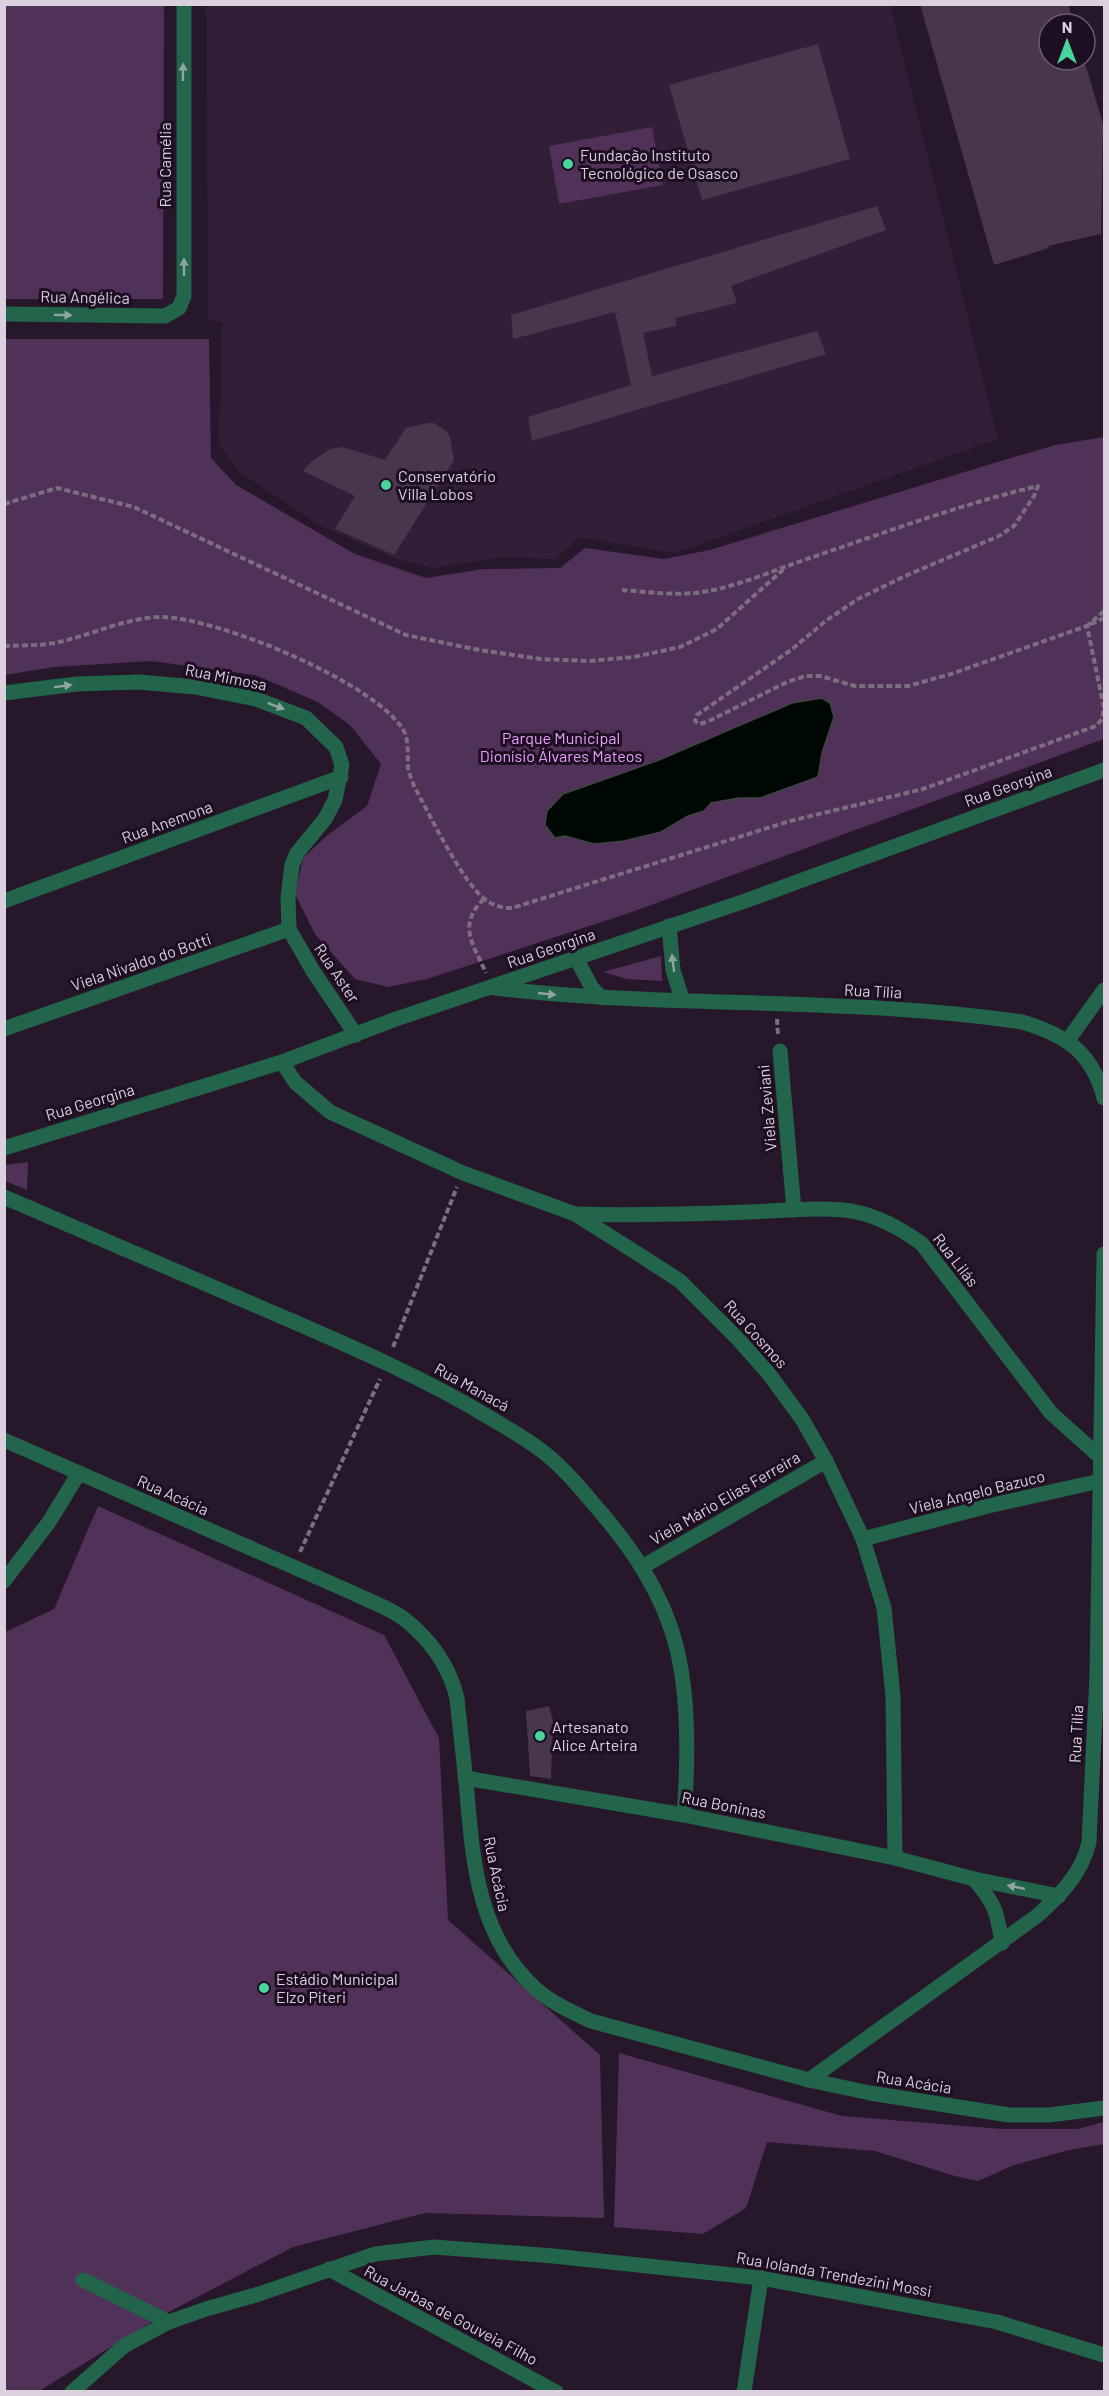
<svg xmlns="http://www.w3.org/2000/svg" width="1109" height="2396" font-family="Barlow,sans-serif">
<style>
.built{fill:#311e37}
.green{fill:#503259}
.water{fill:#000804;stroke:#414445;stroke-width:1.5}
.building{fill:#48364d}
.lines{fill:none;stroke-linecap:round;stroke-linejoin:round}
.path{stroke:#7b6e7f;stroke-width:4;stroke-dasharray:6 3;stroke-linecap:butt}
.minor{stroke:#22654a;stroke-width:15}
.oneway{fill:#90a5a3}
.poi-dot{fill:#48d49d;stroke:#1d0e21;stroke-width:2}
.labels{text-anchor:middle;stroke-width:6;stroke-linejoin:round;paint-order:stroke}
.poi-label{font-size:16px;fill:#dad0de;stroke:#1d0e21;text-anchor:start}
.street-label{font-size:16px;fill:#dad0de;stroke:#1d0e21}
.park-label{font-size:16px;fill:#e89ffe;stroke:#1d0e21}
</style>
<rect width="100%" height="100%" fill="#27172b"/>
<path class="built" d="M206,5H892L891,8L998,439L675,553L580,537L556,559L502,557L433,568L395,559L319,525L238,471L219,444L222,322L208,320Z"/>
<g class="green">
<path d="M5,4L164,5L163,299H5Z"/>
<path d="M652,127L663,185L559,204L549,146Z"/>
<path d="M5,339H209L211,458L236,485L355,554L426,578L484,569L560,568L585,548L664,559L710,550L994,463L1056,445L1104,437V739L629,913L427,979L388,987L355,979L315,934L295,894L303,858L329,834L367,806L381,764L350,725L318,702L255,675L151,661L54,667L5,675Z"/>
<path d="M661,956L662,981L627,979L603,972Z"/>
<path d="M28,1162L27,1190L5,1181V1165Z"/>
<path d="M98,1506L384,1635L439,1738L448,1920L600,2055L604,2218L425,2213L293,2247L163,2315L39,2391H7L5,2387V1632L54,1609Z"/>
<path d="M619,2053L842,2116L1002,2129H1078L1104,2122V2144L1069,2150L1014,2165L978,2181L955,2176L875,2151L767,2142L746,2208L703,2234L614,2227Z"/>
</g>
<path class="water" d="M822,698L830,703L834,717L822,753L818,777L760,798H739L711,803L704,811L688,816L661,832L624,841L594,844L565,836L555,838L545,825L547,811L563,794L659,760L792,703Z"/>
<g class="building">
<path d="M920,4H1068L1074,24H1049V60H1084L1103,124L1101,234L1048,246L1049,248L994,265Z"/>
<path d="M818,44L850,159L702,200L669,85Z"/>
<path d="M877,206L886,230L731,286L737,303L676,318V326L643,333L652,376L817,331L826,354L532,441L528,417L631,385L615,312L513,339L511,315Z"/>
<path d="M428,423H434L446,431L450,437L454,460L394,555L335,529L355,496L303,471L311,462L330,449L343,447L385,460L406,428Z"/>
<path d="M549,1706L553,1721L551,1779L530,1776L526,1711Z"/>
</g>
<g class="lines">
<g class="path">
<path d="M4,504L57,488L134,507L406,635L479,650L541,659L589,661L634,657L680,647L717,629L785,568"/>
<path d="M1104,611L1087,626L1104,618"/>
<path d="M4,646C22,645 42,646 59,642C92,635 127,617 162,617C218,618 371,681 402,728C410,739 407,756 408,768C409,774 412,780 414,786C429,813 462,883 486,900C494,906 502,908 512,908L790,821L923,789L1096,726L1102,719L1104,708L1087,626L951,674L908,686H855L820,676H806L787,682L707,722L699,724L695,721L697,715L791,650L827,620L858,599L905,576L999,536L1014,526L1034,496L1038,486C958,505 881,534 804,560C769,572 732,589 695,593C671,595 647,592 622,590"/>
<path d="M484,899C457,925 473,944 486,973"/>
<path d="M777,1019L778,1036"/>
<path d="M393,1347L457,1187"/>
<path d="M300,1552L380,1379"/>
</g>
<g class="minor">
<path d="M4,314L165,316L179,308L184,296V4"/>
<path d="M4,693L77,684L139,682L195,687L256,699L306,718L336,747L342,765L335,800L325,819L297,853L292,865L288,897L289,929L313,971L356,1035"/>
<path d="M4,901L341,777"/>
<path d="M669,926L673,970L682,999"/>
<path d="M576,958L592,988L602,998"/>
<path d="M495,988C669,1009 847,996 1022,1022C1066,1035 1092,1052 1104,1098"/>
<path d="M4,1029L289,929"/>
<path d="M1068,1040L1104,990"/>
<path d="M780,1051L794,1210"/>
<path d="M282,1062L295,1082L330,1112L463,1173L575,1214L643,1257L680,1281L738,1339L769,1374L802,1419L826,1461L863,1539L884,1608L893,1696L895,1858"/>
<path d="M4,1148L282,1062L396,1019L745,901L1104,770"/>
<path d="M4,1197C100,1238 196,1280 292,1321C359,1350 425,1379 487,1416C507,1428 529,1440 547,1455C564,1469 578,1485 592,1502C630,1545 663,1592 677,1649C689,1700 688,1764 684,1815"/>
<path d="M575,1214C634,1216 692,1214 750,1212C780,1211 828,1206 856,1212C880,1217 903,1230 922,1244L1051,1413L1099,1456"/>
<path d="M4,1440L353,1593C369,1601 389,1608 403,1618C430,1639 449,1665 457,1698C460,1729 464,1761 467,1793C473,1865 479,1938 536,1989C552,2003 572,2012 591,2021L809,2080L870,2093L1009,2115H1049L1104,2108"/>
<path d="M863,1539L988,1506L1100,1481"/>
<path d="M642,1567L826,1461"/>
<path d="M4,1581L49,1522L79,1473"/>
<path d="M465,1778L684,1815L895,1858L974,1879L1059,1896"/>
<path d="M974,1879C995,1904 997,1911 1002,1943"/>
<path d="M809,2080L1037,1916C1060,1895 1082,1874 1089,1842L1097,1675L1104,1254"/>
<path d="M329,2269L556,2392"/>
<path d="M83,2280L169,2322"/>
<path d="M72,2392L124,2346L169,2322L206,2309L259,2294L375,2254L434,2247L553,2256L761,2278L997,2322L1104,2355"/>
<path d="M744,2392L761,2278"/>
</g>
</g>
<defs><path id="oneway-solid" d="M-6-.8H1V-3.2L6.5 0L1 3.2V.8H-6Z" transform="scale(1.5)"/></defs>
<g class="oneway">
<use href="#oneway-solid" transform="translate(183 72) rotate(-89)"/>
<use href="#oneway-solid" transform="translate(184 267) rotate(-90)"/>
<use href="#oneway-solid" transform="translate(63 315) rotate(1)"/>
<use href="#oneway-solid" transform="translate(63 686) rotate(-7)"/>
<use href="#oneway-solid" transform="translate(276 706) rotate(21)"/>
<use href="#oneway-solid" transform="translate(673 963) rotate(-97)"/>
<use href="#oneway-solid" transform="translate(547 994) rotate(6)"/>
<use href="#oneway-solid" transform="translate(1016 1887) rotate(-168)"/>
</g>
<g class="poi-dot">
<circle cx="568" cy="164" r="6"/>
<circle cx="386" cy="485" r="6"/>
<circle cx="540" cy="1736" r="6"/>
<circle cx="264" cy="1988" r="6"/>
</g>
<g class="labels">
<g class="poi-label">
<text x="580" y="161">Fundação Instituto<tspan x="580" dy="18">Tecnológico de Osasco</tspan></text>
<text x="398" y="482">Conservatório<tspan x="398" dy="18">Villa Lobos</tspan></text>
<text x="552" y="1733">Artesanato<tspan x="552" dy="18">Alice Arteira</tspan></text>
<text x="276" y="1985">Estádio Municipal<tspan x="276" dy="18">Elzo Piteri</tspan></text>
</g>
<g class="street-label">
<text transform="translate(165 165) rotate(-90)" y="6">Rua Camélia</text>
<text transform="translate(85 297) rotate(1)" y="6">Rua Angélica</text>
<text transform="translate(226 677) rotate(11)" y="6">Rua Mimosa</text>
<text transform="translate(1008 786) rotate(-20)" y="6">Rua Georgina</text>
<text transform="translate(167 822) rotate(-20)" y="6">Rua Anemona</text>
<text transform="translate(551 948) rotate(-19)" y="6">Rua Georgina</text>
<text transform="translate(141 962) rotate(-19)" y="6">Viela Nivaldo do Botti</text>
<text transform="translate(337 973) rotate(56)" y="6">Rua Aster</text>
<text transform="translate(873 991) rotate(3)" y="6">Rua Tília</text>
<text transform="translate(90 1102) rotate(-17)" y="6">Rua Georgina</text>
<text transform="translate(767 1108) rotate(-95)" y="6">Viela Zeviani</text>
<text transform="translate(956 1260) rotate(52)" y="6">Rua Lilás</text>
<text transform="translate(756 1334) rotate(48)" y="6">Rua Cosmos</text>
<text transform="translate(472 1387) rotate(29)" y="6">Rua Manacá</text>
<text transform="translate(977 1492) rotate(-14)" y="6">Viela Angelo Bazuco</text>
<text transform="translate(173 1495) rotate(24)" y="6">Rua Acácia</text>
<text transform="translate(725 1498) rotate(-30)" y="6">Viela Mário Elias Ferreira</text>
<text transform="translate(1076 1734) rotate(-87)" y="6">Rua Tília</text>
<text transform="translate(724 1805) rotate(11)" y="6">Rua Boninas</text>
<text transform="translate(497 1874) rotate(78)" y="6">Rua Acácia</text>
<text transform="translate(914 2082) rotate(9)" y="6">Rua Acácia</text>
<text transform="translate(834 2274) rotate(10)" y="6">Rua Iolanda Trendezini Mossi</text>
<text transform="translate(451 2315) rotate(28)" y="6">Rua Jarbas de Gouveia Filho</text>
</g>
<g class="park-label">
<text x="561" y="744">Parque Municipal<tspan x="561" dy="18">Dionísio Álvares Mateos</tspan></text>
</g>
</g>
<rect width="1109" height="2396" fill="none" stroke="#dad0de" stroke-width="12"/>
<g transform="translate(1067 42)"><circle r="28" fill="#1d0e21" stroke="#695c6d" stroke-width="1.5"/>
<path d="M0-4.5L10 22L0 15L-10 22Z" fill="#48d49d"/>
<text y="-9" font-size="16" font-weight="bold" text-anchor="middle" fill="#dad0de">N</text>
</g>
</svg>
